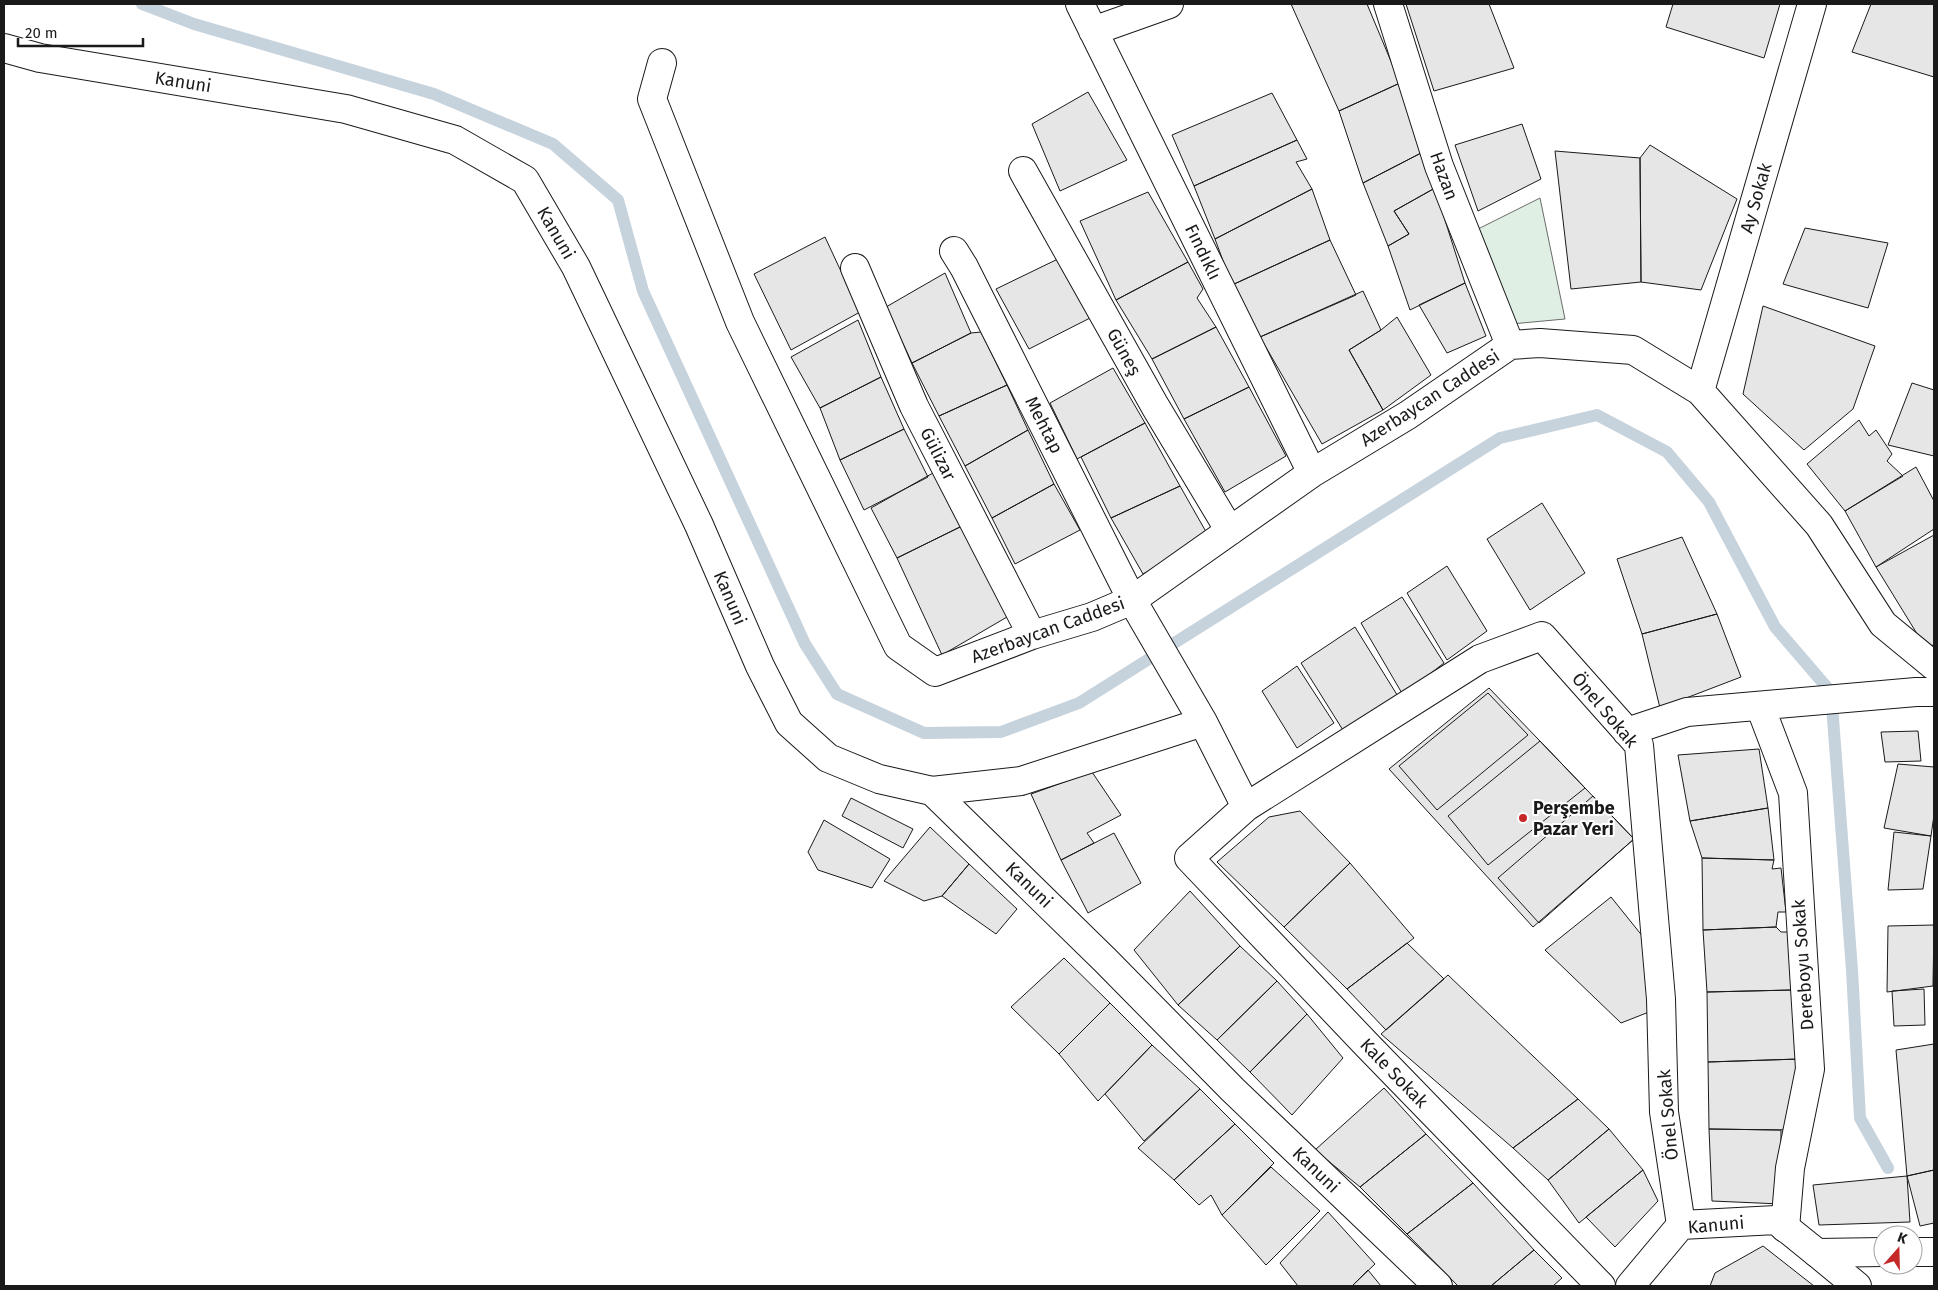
<svg xmlns="http://www.w3.org/2000/svg" width="1938" height="1290" font-family="'Fira Sans',sans-serif">
	<style>
		.green { fill: #e0efe3; stroke: #6a6a6a }
		.lines { fill: none; stroke-linecap: round; stroke-linejoin: round }
		.stream { stroke: #c6d2dc; stroke-width: 12 }
		.building { fill: #e6e6e6; stroke: #1a1a1a }
		.street-casing { stroke: #1a1a1a; stroke-width: 30 }
		.secondary-casing { stroke: #1a1a1a; stroke-width: 30 }
		.street { stroke: #fff; stroke-width: 28 }
		.secondary { stroke: #fff; stroke-width: 28 }
		.poi-dot { fill: #c62828; stroke: #fff; stroke-width: 2 }
		.labels { text-anchor: middle; dominant-baseline: central; stroke-width: 4; stroke-linejoin: round; paint-order: stroke }
		.street-label { font-size: 18px; fill: #1a1a1a; stroke: #fff }
		.poi-label { font-size: 18px; font-weight: bold; fill: #1a1a1a; stroke: #fff; text-anchor: start }
	</style>
	<rect width="100%" height="100%" fill="#fff"/>
	<path class="green" d="M1540,198L1565,319L1511,324L1474,231Z"/>
	<g class="lines">
		<path class="stream" d="M142,4L194,24L434,94L553,144L618,200L643,291L805,644L837,694L924,733L1001,732L1079,703L1500,438L1597,415L1667,452L1709,502L1775,627L1831,692L1852,970L1860,1118L1888,1168"/>
	</g>
	<path class="building" d="M1291,4H1367L1400,83L1339,111Z
		M1406,4H1489L1514,68L1434,91Z
		M1673,4H1780L1764,58L1666,27Z
		M1871,4H1934V77L1852,52Z
		M1400,83L1423,152L1363,183L1339,111Z
		M1088,92L1127,160L1060,191L1032,124Z
		M1272,93L1297,140L1194,186L1172,135Z
		M1522,124L1541,179L1478,211L1455,145Z
		M1297,140L1307,159L1296,162L1312,189L1215,239L1194,186Z
		M1650,145L1737,199L1701,290L1641,282L1640,158Z
		M1555,151L1640,158L1641,282L1571,289Z
		M1423,152L1435,188L1394,211L1409,234L1388,246L1363,183Z
		M1435,188L1449,217H1444L1465,283L1410,310L1388,246L1409,234L1394,211Z
		M1312,189L1330,240L1232,285L1215,239Z
		M1148,192L1188,262L1116,300L1080,221Z
		M1805,228L1888,243L1868,308L1783,284Z
		M825,237L860,312L791,350L754,274Z
		M1330,240L1356,295L1260,337L1232,285Z
		M1062,257L1092,317L1029,349L996,289Z
		M1188,262L1203,289L1197,298L1216,327L1152,359L1116,300Z
		M945,273L971,333L912,363L886,307Z
		M1465,283L1486,336L1447,353L1419,305Z
		M1363,291L1381,330L1349,350L1383,410L1322,444L1260,337Z
		M1763,306L1875,346L1853,409L1804,450L1743,394Z
		M1397,317L1431,375L1383,410L1349,350L1381,330Z
		M858,320L881,377L820,408L791,357Z
		M1216,327L1249,387L1184,419L1152,359Z
		M981,332L1007,385L939,416L912,363L971,333Z
		M1113,368L1145,423L1077,459L1050,403Z
		M881,377L904,429L840,460L820,408Z
		M1912,383L1934,390V456L1888,445Z
		M1007,385L1028,430L965,466L939,416Z
		M1249,387L1286,456L1225,492L1184,419Z
		M1859,420L1869,436L1876,430L1892,454L1887,461L1903,476L1845,511L1807,464Z
		M1145,423L1180,486L1111,518L1081,457Z
		M904,429L928,477L864,510L840,460Z
		M1028,430L1054,484L992,518L965,466Z
		M1916,467L1934,501V529L1876,567L1845,511Z
		M933,473L962,526L897,558L871,508Z
		M1054,484L1080,530L1015,564L992,518Z
		M1180,486L1209,537L1143,574L1111,518Z
		M1542,503L1585,573L1530,610L1487,539Z
		M962,526L1007,617L942,655L897,558Z
		M1934,535V644L1927,650L1876,567Z
		M1682,537L1717,614L1642,634L1617,559Z
		M1447,566L1487,631L1447,660L1407,593Z
		M1402,597L1444,663L1403,695L1361,623Z
		M1717,614L1741,677L1660,708L1642,634Z
		M1355,627L1399,698L1346,735L1301,663Z
		M1297,666L1334,723L1297,748L1262,691Z
		M1489,688L1634,839L1533,927L1389,769Z
		M1488,693L1528,735L1437,810L1399,766Z
		M1918,731L1921,761L1885,762L1881,732Z
		M1540,741L1585,788L1488,865L1448,816Z
		M1759,749L1768,808L1690,821L1678,755Z
		M1898,764L1934,767V815L1931,836L1884,828Z
		M1092,772L1121,815L1087,833L1094,843L1061,860L1031,794Z
		M1593,796L1634,839L1539,923L1498,878Z
		M851,798L913,829L903,848L842,816Z
		M1768,808L1774,860L1702,858L1690,821Z
		M1300,811L1350,863L1284,927L1217,862L1269,817Z
		M824,820L890,859L872,888L818,870L808,852Z
		M930,827L969,864L942,896L924,901L884,881Z
		M1894,832L1931,836L1923,889L1888,890Z
		M1114,833L1141,883L1088,913L1061,860Z
		M1702,858L1774,860L1772,869L1781,868L1786,912H1778L1776,927L1703,930Z
		M1350,863L1414,938L1347,989L1284,927Z
		M969,864L1017,909L996,934L942,896Z
		M1190,891L1240,946L1178,1005L1134,950Z
		M1611,897L1648,943L1654,1010L1621,1023L1545,950Z
		M1934,925L1933,986L1887,992L1888,926Z
		M1776,927L1781,932H1789L1792,990L1707,992L1703,930Z
		M1407,943L1444,979L1386,1030L1347,989Z
		M1240,946L1277,981L1217,1040L1178,1005Z
		M1064,958L1110,1003L1059,1054L1011,1007Z
		M1448,975L1578,1099L1513,1148L1381,1034Z
		M1277,981L1307,1014L1250,1072L1217,1040Z
		M1924,989L1925,1025L1894,1026L1892,991Z
		M1792,990L1799,1059L1708,1062L1707,992Z
		M1110,1003L1152,1045L1098,1101L1059,1054Z
		M1307,1014L1343,1058L1292,1115L1250,1072Z
		M1934,1044V1170L1907,1176L1896,1050Z
		M1152,1045L1200,1089L1144,1141L1105,1094Z
		M1799,1059L1792,1125L1781,1130L1709,1129L1708,1062Z
		M1384,1088L1426,1134L1360,1187L1315,1150Z
		M1200,1089L1235,1124L1174,1180L1138,1148Z
		M1578,1099L1609,1129L1548,1180L1513,1148Z
		M1235,1124L1274,1163L1222,1215L1211,1195L1199,1205L1174,1180Z
		M1609,1129L1643,1170L1579,1223L1548,1180Z
		M1709,1129L1781,1130V1204L1712,1201Z
		M1426,1134L1473,1183L1407,1234L1360,1187Z
		M1271,1167L1320,1211L1266,1265L1222,1215Z
		M1643,1170L1658,1201L1615,1247L1586,1217Z
		M1934,1170V1223L1920,1226L1907,1176Z
		M1907,1176L1910,1222L1819,1225L1813,1185Z
		M1473,1183L1534,1250L1491,1286H1458L1407,1234Z
		M1328,1212L1375,1264L1352,1286H1298L1280,1263Z
		M1763,1246L1814,1286H1710L1715,1273Z
		M1534,1250L1562,1278L1553,1286H1491Z
		M1368,1270L1381,1286H1352Z"/>
	<g class="lines">
		<defs>
			<path id="street" d="M1080,4L1312,473
				M1388,4L1439,166L1510,345
				M1093,31L1169,4
				M662,63L652,99L740,322L898,646L935,672L1032,635L1092,617L1132,600L1312,473L1408,415L1510,345L1540,343L1633,350L1700,391L1819,525L1883,624L1934,666
				M1023,171L1155,406L1230,531
				M954,251L964,267L1132,600L1203,722L1246,807
				M855,268L914,406L1032,635
				M1700,391L1812,4
				M1760,706L1793,793L1810,1069L1790,1168L1785,1228
				M1627,732L1687,712L1916,692H1934
				M932,791L1021,781L1203,722
				M1817,1253L1857,1286
				M1601,1286L1367,1045L1189,858L1246,807L1480,659L1542,636L1639,745L1661,999L1664,1112L1681,1225"/>
			<path id="secondary" d="M4,48L40,58L346,109L455,140L525,180L576,267L699,525L760,666L789,723L828,758L879,779L932,791L1105,960L1233,1090L1438,1286
				M1913,1252H1934
				M1630,1286L1681,1225L1776,1220L1817,1253L1883,1252"/>
		</defs>
		<use href="#street" class="street-casing"/>
		<use href="#secondary" class="secondary-casing"/>
		<use href="#street" class="street"/>
		<use href="#secondary" class="secondary"/>
	</g>
	<circle class="poi-dot" cx="1523" cy="818" r="5"/>
	<g class="labels">
		<g class="street-label">
			<text transform="translate(183 82) rotate(9)">Kanuni</text>
			<text transform="translate(1444 176) rotate(70)">Hazan</text>
			<text transform="translate(1756 198) rotate(-74)">Ay Sokak</text>
			<text transform="translate(556 233) rotate(60)">Kanuni</text>
			<text transform="translate(1203 252) rotate(64)">Fındıklı</text>
			<text transform="translate(1124 352) rotate(61)">Güneş</text>
			<text transform="translate(1430 398) rotate(-33)">Azerbaycan Caddesi</text>
			<text transform="translate(1044 425) rotate(63)">Mehtap</text>
			<text transform="translate(938 454) rotate(63)">Gülizar</text>
			<text transform="translate(730 598) rotate(67)">Kanuni</text>
			<text transform="translate(1048 630) rotate(-20)">Azerbaycan Caddesi</text>
			<text transform="translate(1605 710) rotate(50)">Önel Sokak</text>
			<text transform="translate(1029 885) rotate(44)">Kanuni</text>
			<text transform="translate(1803 965) rotate(-94)">Dereboyu Sokak</text>
			<text transform="translate(1394 1073) rotate(46)">Kale Sokak</text>
			<text transform="translate(1668 1115) rotate(-95)">Önel Sokak</text>
			<text transform="translate(1316 1170) rotate(44)">Kanuni</text>
			<text transform="translate(1716 1225) rotate(-5)">Kanuni</text>
		</g>
		<g class="poi-label">
			<text x="1533" y="808">Perşembe<tspan x="1533" dy="21">Pazar Yeri</tspan></text>
		</g>
	</g>
	<rect width="1938" height="1290" fill="none" stroke="#1a1a1a" stroke-width="10"/>
	<g transform="translate(1898 1250) rotate(20)"><circle r="24" fill="#ffffff" stroke="#a3a3a3"/>
	<path d="M0-4L9 19L0 12L-9 19Z" fill="#c62828"/>
	<text y="-8" font-size="14" font-weight="bold" text-anchor="middle" fill="#1a1a1a">K</text>
	</g>
	<path d="M18 38v8h125v-8" fill="none" stroke="#1a1a1a" stroke-width="2.5"/>
	<text x="25" y="38" font-size="15" fill="#1a1a1a" stroke="#ffffff" stroke-width="4" paint-order="stroke">20 m</text>
</svg>
